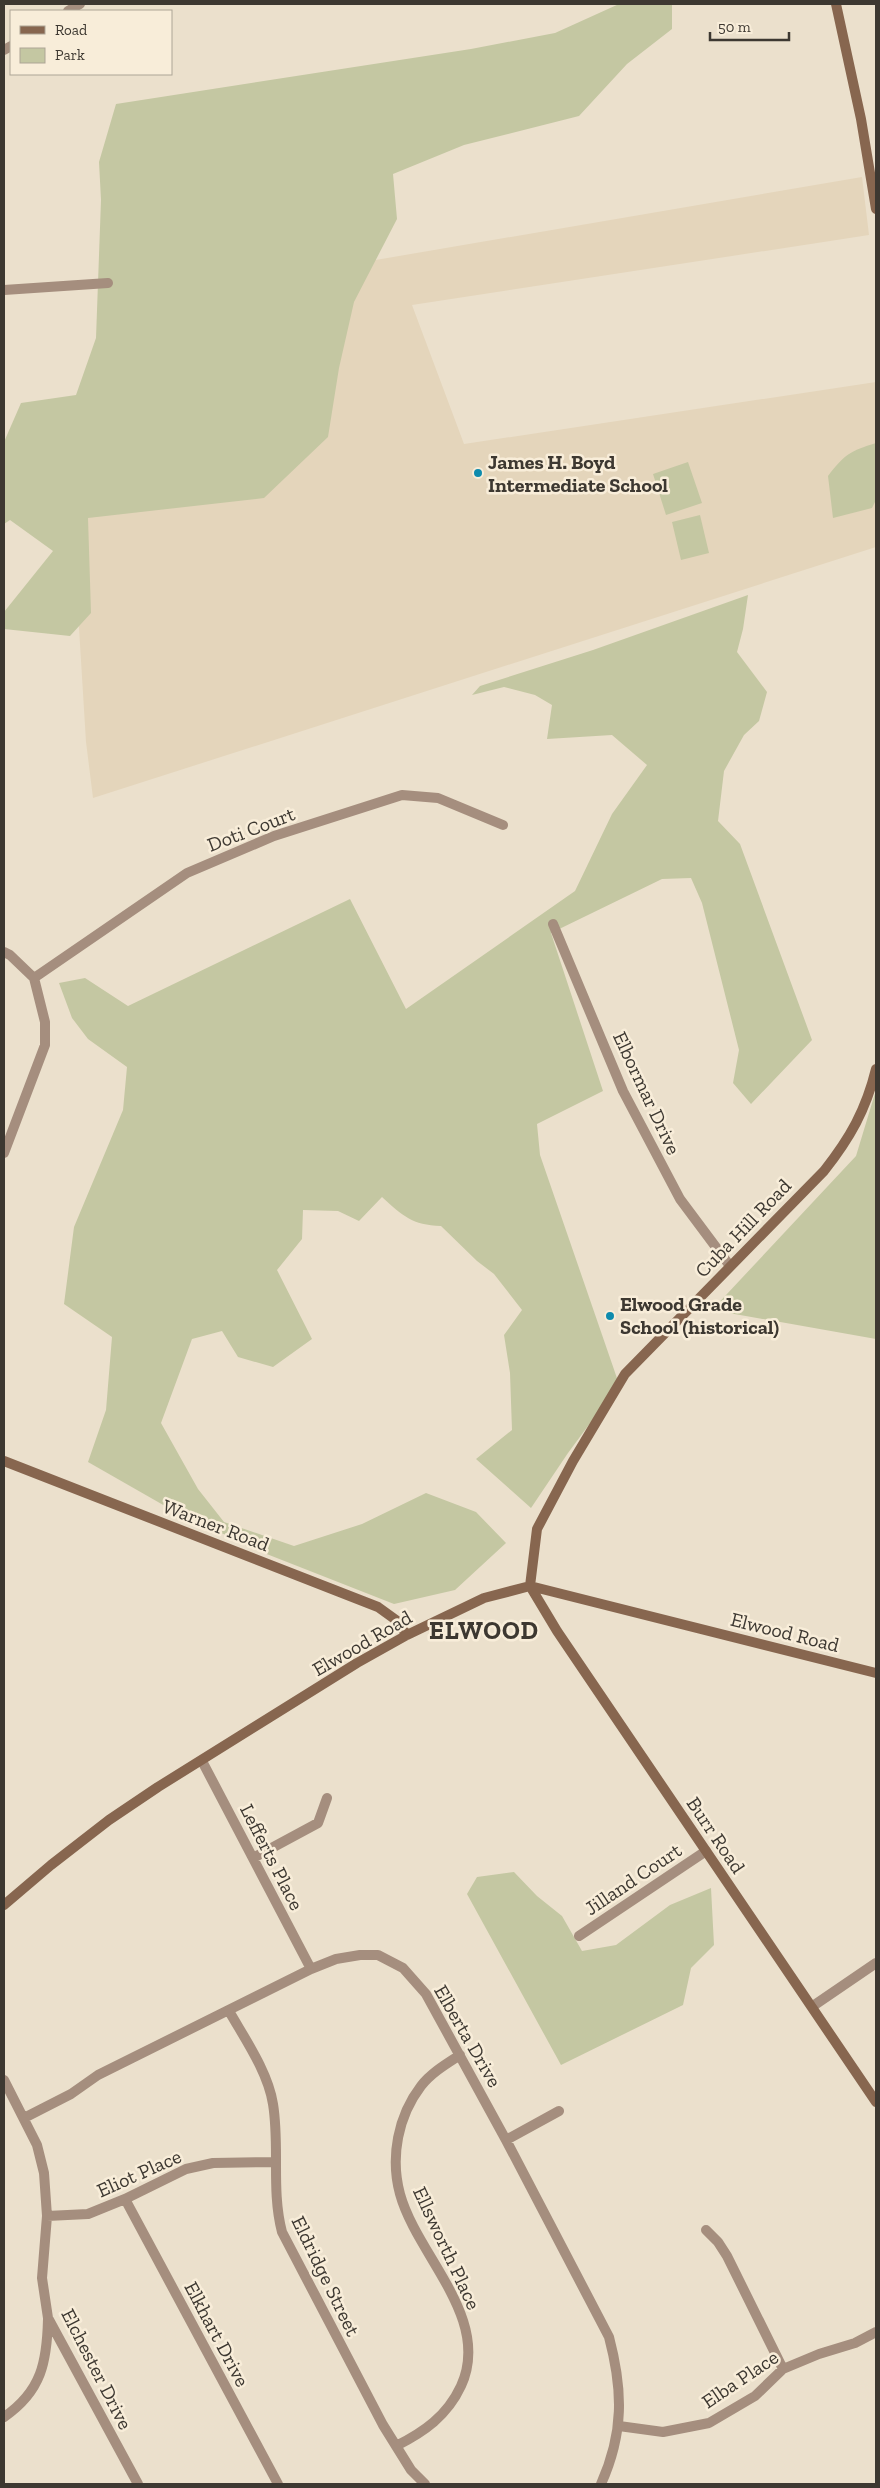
<svg xmlns="http://www.w3.org/2000/svg" width="880" height="2488" font-family="'Zilla Slab',serif">
	<style>
		.built { fill: #e4d5bb }
		.green { fill: #c4c7a2 }
		.lines { fill: none; stroke-linecap: round; stroke-linejoin: round }
		.street { stroke: #a58e7e; stroke-width: 10 }
		.secondary { stroke: #87664f; stroke-width: 10 }
		.poi-dot { fill: #0e8bad; stroke: #f8edd9; stroke-width: 2 }
		.labels { text-anchor: middle; dominant-baseline: central; stroke-width: 5; stroke-linejoin: round; paint-order: stroke }
		.poi-label { font-size: 20px; font-weight: bold; fill: #3d3831; stroke: #f8edd9; text-anchor: start }
		.street-label { font-size: 20px; fill: #3d3831; stroke: #f8edd9 }
		.district-label { font-size: 25px; font-weight: bold; letter-spacing: 1px; fill: #3d3831; stroke: #f8edd9 }
	</style>
	<rect width="100%" height="100%" fill="#ebe0cc"/>
	<path class="built" d="M862,177L869,235L412,305L464,444L876,382V547L93,798L86,742L79,628L75,503L106,306Z"/>
	<path class="green" d="M619,4H672V29L627,64L579,116L464,145L393,174L397,219L354,302L339,368L328,437L264,498L88,518L91,613L70,636L4,629V612L53,551L10,520L4,524V442L21,403L76,395L96,338L101,200L99,162L116,104L471,49L555,33Z
		M876,443V500L872,508L833,518L828,476C845,454 850,451 876,443Z
		M688,462L702,503L666,515L653,474Z
		M700,515L709,553L681,560L672,522Z
		M748,595L743,629L737,652L767,692L759,721L744,735L724,771L718,821L740,844L812,1040L751,1104L733,1083L739,1050L702,903L691,878L662,879L551,933L603,1091L537,1124L540,1155L619,1384L568,1453L531,1508L476,1459L512,1430L510,1373L504,1335L522,1310L494,1274L477,1261L441,1226C412,1225 403,1216 382,1197L359,1221L338,1211L303,1210L302,1239L277,1270L312,1339L273,1367L238,1357L222,1331L192,1339L161,1423L198,1489L224,1522L294,1546L362,1524L426,1493L476,1512L506,1543L455,1590L394,1604L259,1551L165,1506L88,1462L106,1410L112,1337L64,1304L74,1227L123,1110L127,1067L88,1039L72,1018L59,983L85,978L128,1006L350,899L406,1009L575,891L612,814L647,765L612,735L547,739L552,705L535,695L504,687L472,695L480,686L593,650Z
		M876,1090V1339L712,1310L856,1156Z
		M514,1872L537,1896L562,1916L582,1951L616,1945L670,1905L711,1888L714,1945L691,1968L683,2005L561,2065L467,1894L477,1877Z"/>
	<g class="lines">
		<path class="street" d="M68,11L80,4
			M4,50L11,46
			M4,290L108,283
			M553,924L623,1091L680,1199L730,1266
			M4,952L10,955L34,978L45,1022V1045L4,1153
			M34,978L187,873L274,836L402,795L438,798L503,825
			M202,1761L311,1969
			M253,1858L318,1823L327,1798
			M579,1936L706,1851
			M813,2006L876,1963
			M229,2011C245,2039 268,2072 273,2104C280,2147 271,2190 282,2232L383,2425L411,2470L425,2484
			M4,2080L37,2145L44,2173L47,2216L42,2278L48,2318L138,2484
			M24,2118L71,2094L98,2075L311,1969L336,1959L360,1955H378L403,1968L426,1994L506,2140L609,2337C623,2390 624,2433 601,2484
			M506,2140L559,2111
			M125,2199L278,2484
			M47,2216L88,2214L125,2199L186,2169L213,2163L276,2162
			M706,2230L718,2242L727,2256L783,2369
			M4,2417C42,2391 47,2361 48,2319
			M619,2426L663,2432L709,2423L755,2396L783,2369L819,2354L855,2343L876,2332
			M396,2446C424,2432 447,2416 461,2386C492,2318 417,2256 400,2194C390,2157 398,2116 421,2086C431,2073 446,2064 460,2055"/>
		<path class="secondary" d="M836,4L861,119L876,209
			M876,1069C866,1110 850,1138 824,1171L625,1374L573,1461L537,1529L530,1586L557,1631L876,2102
			M4,1461L378,1607L396,1620L407,1635
			M4,1905L51,1865L109,1820L158,1787L357,1663L407,1635L484,1598L530,1586L876,1673"/>
	</g>
	<g class="poi-dot">
		<circle cx="478" cy="473" r="5"/>
		<circle cx="610" cy="1316" r="5"/>
	</g>
	<g class="labels">
		<g class="poi-label">
			<text x="488" y="462">James H. Boyd<tspan x="488" dy="23">Intermediate School</tspan></text>
			<text x="620" y="1304">Elwood Grade<tspan x="620" dy="23">School (historical)</tspan></text>
		</g>
		<g class="street-label">
			<text transform="translate(251 829) rotate(-21)">Doti Court</text>
			<text transform="translate(647 1093) rotate(65)">Elbormar Drive</text>
			<text transform="translate(743 1228) rotate(-46)">Cuba Hill Road</text>
			<text transform="translate(216 1525) rotate(21)">Warner Road</text>
			<text transform="translate(785 1632) rotate(14)">Elwood Road</text>
			<text transform="translate(362 1643) rotate(-30)">Elwood Road</text>
			<text transform="translate(716 1835) rotate(56)">Burr Road</text>
			<text transform="translate(272 1857) rotate(63)">Lefferts Place</text>
			<text transform="translate(633 1879) rotate(-34)">Jilland Court</text>
			<text transform="translate(468 2036) rotate(60)">Elberta Drive</text>
			<text transform="translate(139 2173) rotate(-24)">Eliot Place</text>
			<text transform="translate(447 2248) rotate(65)">Ellsworth Place</text>
			<text transform="translate(326 2276) rotate(64)">Eldridge Street</text>
			<text transform="translate(217 2334) rotate(62)">Elkhart Drive</text>
			<text transform="translate(97 2369) rotate(63)">Elchester Drive</text>
			<text transform="translate(740 2379) rotate(-34)">Elba Place</text>
		</g>
		<g class="district-label">
			<text x="484" y="1630">ELWOOD</text>
		</g>
	</g>
	<rect width="880" height="2488" fill="none" stroke="#3d3831" stroke-width="10"/>
	<rect x="10" y="10" width="162" height="65" fill="#f8edd9" stroke="#ada596"/>
	<rect x="20" y="26" width="25" height="8" fill="#87664f" stroke="#ada596"/>
	<text x="55" y="35" font-size="15" fill="#3d3831">Road</text>
	<rect x="20" y="48" width="25" height="15" fill="#c4c7a2" stroke="#ada596"/>
	<text x="55" y="60" font-size="15" fill="#3d3831">Park</text>
	<path d="M710 32v8h79v-8" fill="none" stroke="#3d3831" stroke-width="2.5"/>
	<text x="718" y="32" font-size="15" fill="#3d3831" stroke="#f8edd9" stroke-width="4" paint-order="stroke">50 m</text>
</svg>
